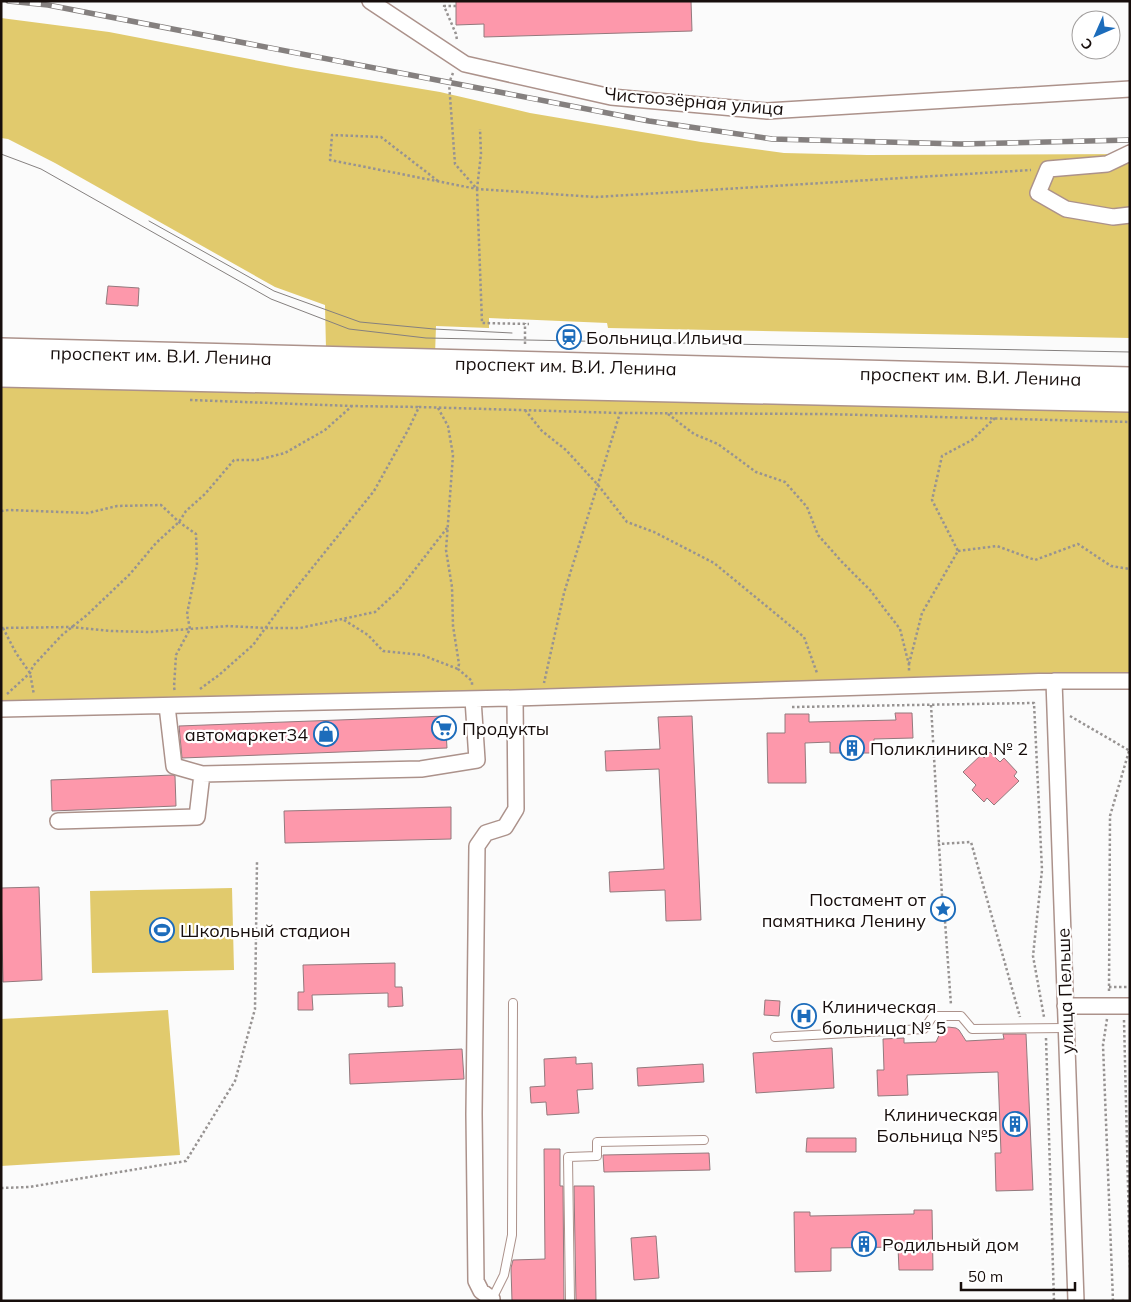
<svg xmlns="http://www.w3.org/2000/svg" width="1131" height="1302" font-family="Mulish,sans-serif">
	<style>
		.green { fill: #e1ca6d }
		.building { fill: #fd98ab; stroke: #93797d }
		.lines { fill: none; stroke-linecap: round; stroke-linejoin: round }
		.service-casing { stroke: #ac928b; stroke-width: 10 }
		.minor-casing { stroke: #ac928b; stroke-width: 18 }
		.primary-casing { stroke: #ac928b; stroke-width: 28 }
		.path { stroke: #979392; stroke-width: 2.5; stroke-dasharray: 2.5 2.5; stroke-linecap: butt }
		.service { stroke: #fff; stroke-width: 8 }
		.minor { stroke: #fff; stroke-width: 15 }
		.primary { stroke: #fff; stroke-width: 25 }
		.tram { stroke: #85807f; stroke-width: 1 }
		.rail-casing { stroke: #85807f; stroke-width: 5.5 }
		.rail { stroke: #fff; stroke-width: 4; stroke-dasharray: 11; stroke-linecap: butt }
		.labels { text-anchor: middle; dominant-baseline: central; stroke-width: 4.5; stroke-linejoin: round; paint-order: stroke }
		.street-label { font-size: 18px; fill: #170e0c; stroke: #fff }
		.poi-label { font-size: 18px; fill: #170e0c; stroke: #fff; text-anchor: start }
	</style>
	<rect width="100%" height="100%" fill="#fbfbfb"/>
	<path class="green" d="M1,18L109,32L296,68L440,92L530,113L701,142L784,153L867,155L1130,154V338L608,328L607,323L489,318V328L436,326L435,355L326,349L325,305L275,287L55,163L8,139L1,138Z
		M1,384L1130,409V676L1,703Z
		M232,888L234,970L92,973L90,891Z
		M168,1010L180,1155L1,1166V1019Z"/>
	<path class="building" d="M456,1H691L692,31L484,37V24L456,25Z
		M108,286L139,288L138,306L106,304Z
		M895,713H912L913,738L874,739V753H830V742L805,743L806,783H768L767,733H785V714H809V722L896,720Z
		M445,716L447,748L182,758L179,726Z
		M692,716L701,920L666,921L665,890L610,892L609,872L664,869L659,769L606,771L605,751L660,749L658,717Z
		M990,752L1000,762L1004,758L1017,772L1014,776L1019,781L994,805L987,798L984,802L972,790L976,785L963,772L981,755L984,758Z
		M173,775L175,776L176,806L52,811L51,780Z
		M451,807V839L285,843L284,811Z
		M39,887L42,980L3,982L1,888Z
		M395,963V987H402L403,1006L388,1007V993L312,995L313,1010H298V992H304L303,965Z
		M765,1000L780,1001L779,1016L764,1015Z
		M948,1027L956,1028L959,1030L966,1041L1004,1039L1003,1034H1026L1033,1190L996,1191L995,1153H1001L998,1072L907,1075L908,1095L878,1096L877,1070H884L883,1039L904,1038V1043L936,1042L941,1031Z
		M832,1048L834,1088L756,1093L753,1053Z
		M462,1049L464,1079L350,1084L349,1054Z
		M576,1057V1064L592,1063L593,1089L577,1090L579,1113L547,1115L546,1102L531,1103L530,1087L545,1086L544,1059Z
		M703,1064L704,1082L638,1086L637,1068Z
		M807,1138H856V1152H806Z
		M544,1149H560V1186H563L564,1301H512L511,1268L513,1260L545,1259Z
		M709,1153L710,1170L604,1172L603,1155Z
		M574,1186H594L596,1301H576Z
		M914,1210H932L933,1270H899L898,1247L831,1248V1271L795,1272L794,1212H810V1216L914,1214Z
		M656,1236L659,1278L634,1280L631,1238Z"/>
	<g class="lines">
		<defs>
			<path id="service" d="M775,1037L924,1029L933,1016H961L972,1029L1066,1028
				M492,1299L504,1275L512,1235L513,1003
				M570,1301L568,1157L597,1156V1142L704,1140"/>
			<path id="minor" d="M370,1L465,64L611,97L767,111L1130,89
				M1130,153L1107,164L1048,169L1038,193L1066,209L1113,217L1130,215
				M1054,681L1076,1301
				M167,706L174,766L202,774L421,769L477,760L473,699
				M1,709L515,698L1054,681H1130
				M58,821L197,817L202,774
				M1065,1006H1130
				M492,1301V1299L481,1291L476,1281L474,1114L477,846L486,833L505,827L516,809L515,698"/>
			<g id="primary">
				<path id="s1" d="M1,351L1130,380"/>
				<path d="M1,374L1130,399"/>
			</g>
		</defs>
		<use href="#service" class="service-casing"/>
		<use href="#minor" class="minor-casing"/>
		<use href="#primary" class="primary-casing"/>
		<path class="path" d="M456,6H444L456,34L457,40
			M453,73L449,83L455,164L477,189L482,323L529,324
			M438,181L381,137L332,135L330,160L477,189L596,197L1031,170
			M477,189L481,154L480,129
			M525,344V323
			M190,400L352,406
			M438,408L448,426L453,455L446,550L452,587L453,626L459,664L458,669L472,681V686
			M525,410L542,431L566,450L598,485L627,522L654,532L714,563L804,637L817,673
			M620,413L825,414L1130,422
			M668,414L694,434L718,444L756,472L785,482L807,507L818,535L842,562L870,590L900,629L909,665V672
			M1,511L9,510L88,513L117,506L161,505L179,522L196,534L197,565L187,614L190,629L176,655L174,687L175,692
			M958,551L997,546L1035,560L1078,544L1111,566L1130,569
			M344,620L368,635L383,651L422,655L458,669
			M1,628L72,627L111,631L150,632L228,626L265,628H300L375,612L399,590L447,528
			M3,628L16,653L30,673L34,695
			M909,664L922,613L958,551L932,500L942,456L972,440L995,418
			M200,689L219,675L253,645L284,603L374,491L408,430L419,407L620,413L564,593L544,683
			M7,694L30,673L33,666L62,635L87,615L130,574L156,543L179,522L186,511L205,494L234,460H257L285,453L325,430L352,406L419,407
			M931,705L939,844
			M792,707L1034,703L1042,870L1033,956L1044,1017
			M1070,716L1130,751
			M942,896L939,844L971,842L1020,1017
			M945,921L938,909L942,896L949,909L945,921L951,1005
			M1109,987H1130
			M1109,991L1110,816L1129,751
			M1107,1019L1103,1045L1113,1301
			M1124,1020L1130,1268
			M1046,1038L1054,1301
			M1,1188L29,1187L186,1161L235,1081L255,1009L257,861"/>
		<use href="#service" class="service"/>
		<use href="#minor" class="minor"/>
		<use href="#primary" class="primary"/>
		<path class="tram" d="M1,154L41,169L271,299L349,329L426,338L1130,352
			M149,221L274,291L360,322L434,329L512,333"/>
		<defs>
			<path id="rail" d="M8,1L48,5L649,121L772,139L961,144L1130,140"/>
		</defs>
		<use href="#rail" class="rail-casing"/>
		<use href="#rail" class="rail"/>
	</g>
	<defs>
		<symbol id="station-ring" viewBox="-11 -11 22 22"><circle r="9.5" fill="#fff" stroke="#1c6cbb" stroke-width="1.5"/><path d="M-3-6H3Q5-6 5-4V2Q5 4 3 4L4.5 6H3L1.5 4h-3L-3 6H-4.5L-3 4Q-5 4-5 2V-4Q-5-6-3-6ZM-3.5-4v3h7v-3ZM-3.5 1v1.5H-2V1ZM2 1v1.5H3.5V1Z" fill="#1c6cbb"/></symbol>
		<symbol id="supermarket-ring" viewBox="-11 -11 22 22"><circle r="9.5" fill="#fff" stroke="#1c6cbb" stroke-width="1.5"/><path d="M-6-5.5h2.5l.6 2H6L4.5 2H-2.5L-4.4-4H-6ZM-1.5 3.2a1.3 1.3 0 1 0 .1 0ZM3 3.2a1.3 1.3 0 1 0 .1 0Z" fill="#1c6cbb"/></symbol>
		<symbol id="shop-ring" viewBox="-11 -11 22 22"><circle r="9.5" fill="#fff" stroke="#1c6cbb" stroke-width="1.5"/><path d="M-5-2.5h2.3a2.7 3.5 0 0 1 5.4 0H5L5.5 6h-11ZM-1.5-2.5h3a1.5 2.3 0 0 0-3 0Z" fill="#1c6cbb"/></symbol>
		<symbol id="building-ring" viewBox="-11 -11 22 22"><circle r="9.5" fill="#fff" stroke="#1c6cbb" stroke-width="1.5"/><path d="M-4-6H4V6H1V3H-1V6H-4ZM-2.5-4.3h1.7v1.8h-1.7ZM.8-4.3h1.7v1.8H.8ZM-2.5-1h1.7V.8h-1.7ZM.8-1h1.7V.8H.8Z" fill="#1c6cbb"/></symbol>
		<symbol id="sight-ring" viewBox="-11 -11 22 22"><circle r="9.5" fill="#fff" stroke="#1c6cbb" stroke-width="1.5"/><path d="M0-6L1.8-2.2L6-1.7L2.9 1.2L3.7 5.4L0 3.3L-3.7 5.4L-2.9 1.2L-6-1.7L-1.8-2.2Z" fill="#1c6cbb"/></symbol>
		<symbol id="stadium-ring" viewBox="-11 -11 22 22"><circle r="9.5" fill="#fff" stroke="#1c6cbb" stroke-width="1.5"/><path d="M0-5a6.5 5 0 1 0 0 10a6.5 5 0 1 0 0-10ZM-3.5-1.8h7v3.6h-7Z" fill="#1c6cbb"/></symbol>
		<symbol id="hospital-ring" viewBox="-11 -11 22 22"><circle r="9.5" fill="#fff" stroke="#1c6cbb" stroke-width="1.5"/><path d="M-5-5h3v3.5h4V-5h3V5h-3V1.5h-4V5h-3Z" fill="#1c6cbb"/></symbol>
	</defs>
	<g fill-rule="evenodd">
		<use href="#station-ring" x="555" y="323" width="28" height="28"/>
		<use href="#supermarket-ring" x="430" y="714" width="28" height="28"/>
		<use href="#shop-ring" x="312" y="720" width="28" height="28"/>
		<use href="#building-ring" x="838" y="734" width="28" height="28"/>
		<use href="#sight-ring" x="929" y="895" width="28" height="28"/>
		<use href="#stadium-ring" x="148" y="916" width="28" height="28"/>
		<use href="#hospital-ring" x="790" y="1002" width="28" height="28"/>
		<use href="#building-ring" x="1001" y="1110" width="28" height="28"/>
		<use href="#building-ring" x="850" y="1230" width="28" height="28"/>
	</g>
	<g class="labels">
		<g class="street-label">
			<text transform="translate(694 101) rotate(5)">Чистоозёрная улица</text>
			<text stroke="none"><textPath href="#s1" startOffset="160">проспект им. В.И. Ленина</textPath></text>
			<text stroke="none"><textPath href="#s1" startOffset="565">проспект им. В.И. Ленина</textPath></text>
			<text stroke="none"><textPath href="#s1" startOffset="970">проспект им. В.И. Ленина</textPath></text>
			<text transform="translate(1065 991) rotate(-92)">улица Пельше</text>
		</g>
		<g class="poi-label">
			<text x="586" y="337">Больница Ильича</text>
			<text x="462" y="728">Продукты</text>
			<text x="308" y="734" text-anchor="end">автомаркет34</text>
			<text x="870" y="748">Поликлиника № 2</text>
			<text x="926" y="899" text-anchor="end">Постамент от<tspan x="926" dy="21">памятника Ленину</tspan></text>
			<text x="180" y="930">Школьный стадион</text>
			<text x="822" y="1006">Клиническая<tspan x="822" dy="21">больница № 5</tspan></text>
			<text x="998" y="1114" text-anchor="end">Клиническая<tspan x="998" dy="21">Больница №5</tspan></text>
			<text x="882" y="1244">Родильный дом</text>
		</g>
	</g>
	<rect width="1131" height="1302" fill="none" stroke="#170e0c" stroke-width="5"/>
	<g transform="translate(1096 35) rotate(225)"><circle r="24" fill="#ffffff" stroke="#a29f9e"/>
	<path d="M0-4L9 19L0 12L-9 19Z" fill="#1c6cbb"/>
	<text y="-8" font-size="14" font-weight="bold" text-anchor="middle" fill="#170e0c">С</text>
	</g>
	<path d="M961 1282v8h114v-8" fill="none" stroke="#170e0c" stroke-width="2.5"/>
	<text x="968" y="1282" font-size="15" fill="#170e0c" stroke="#ffffff" stroke-width="4" paint-order="stroke">50 m</text>
</svg>
